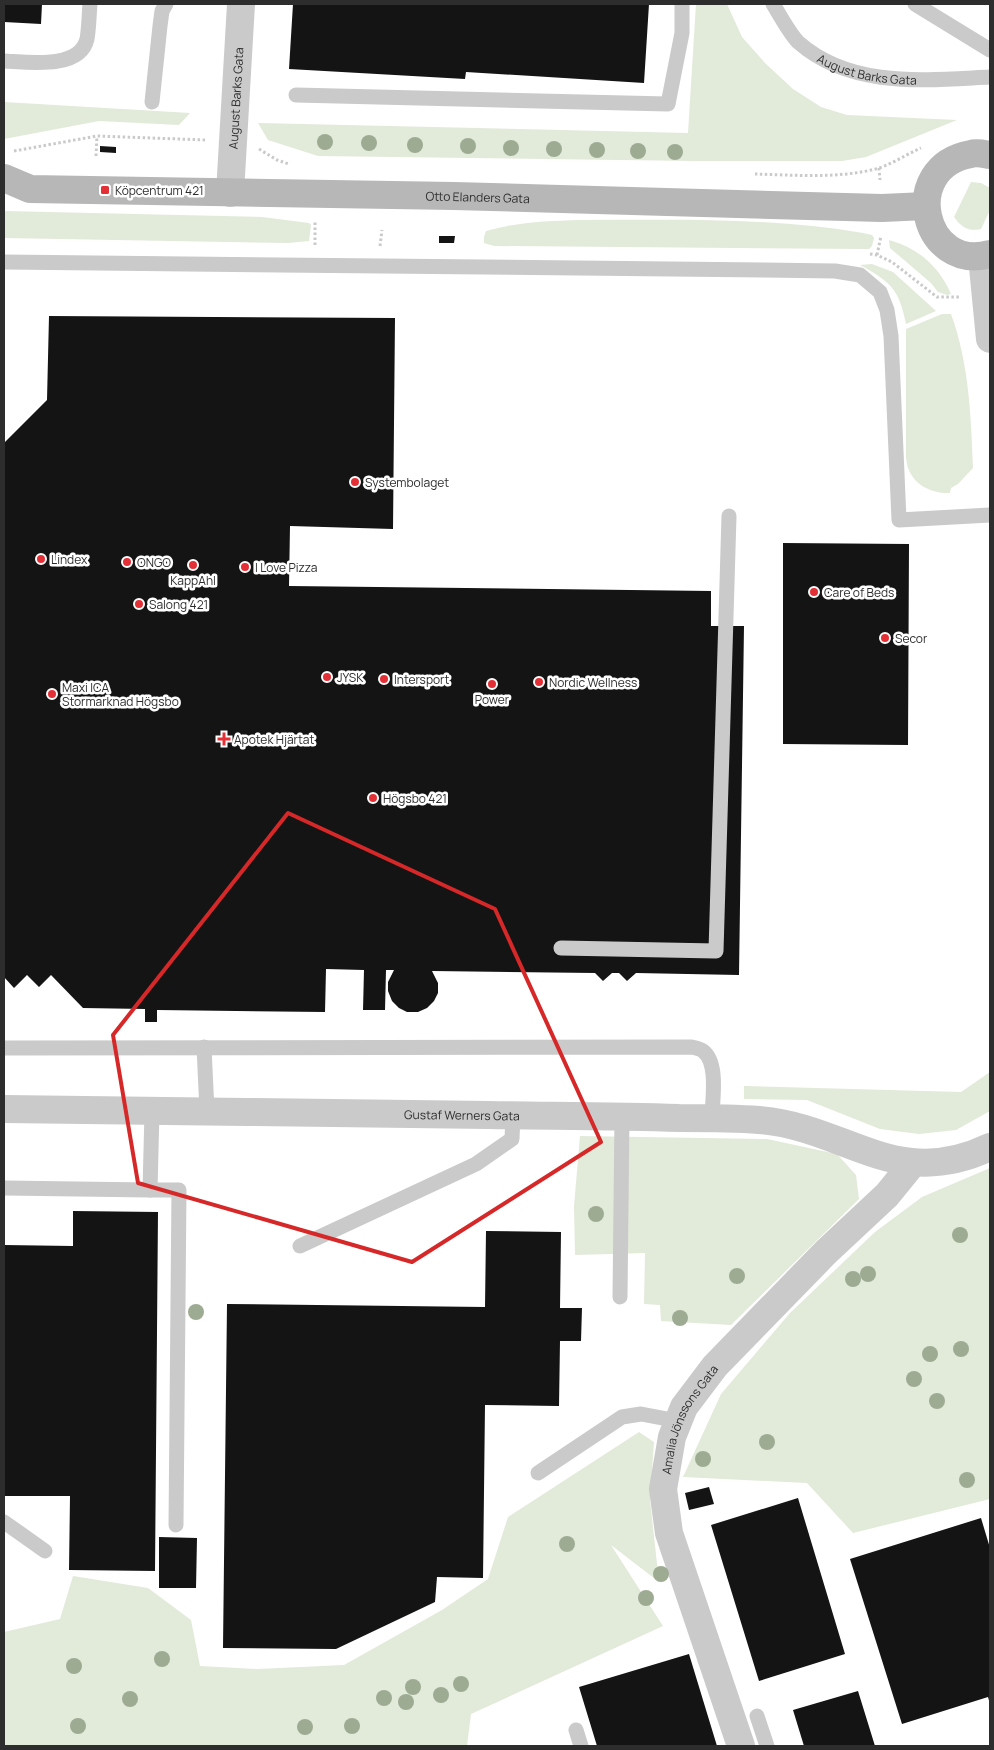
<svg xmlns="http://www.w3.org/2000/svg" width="994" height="1750" font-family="Manrope,sans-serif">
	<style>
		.green { fill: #e2eada }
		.building { fill: #141414 }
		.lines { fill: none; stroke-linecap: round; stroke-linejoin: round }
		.path { stroke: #cacaca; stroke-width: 3; stroke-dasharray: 2.5 2.5; stroke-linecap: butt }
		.lane { stroke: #cacaca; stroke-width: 15 }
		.street { stroke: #cacaca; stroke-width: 28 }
		.secondary { stroke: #b7b7b7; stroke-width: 28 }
		.tree { fill: #9eab93 }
		.marked { fill: none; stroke: #d62828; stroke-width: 4; stroke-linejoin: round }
		.poi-dot { fill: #e32f36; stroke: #fff; stroke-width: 2 }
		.labels { text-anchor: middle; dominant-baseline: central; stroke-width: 5; stroke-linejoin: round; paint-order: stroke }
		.street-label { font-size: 12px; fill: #2d2d2d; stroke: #fff }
		.poi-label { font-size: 12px; fill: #2d2d2d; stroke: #fff; text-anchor: start }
	</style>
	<rect width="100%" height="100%" fill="#fff"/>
	<path class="green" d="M696,4H727L742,37L765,63L793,89L821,107L847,115L957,120L866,157L842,161H694L318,156L268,140L258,123L688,133Z
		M4,102L190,113L179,125L99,121L4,139Z
		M971,182L981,183L990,188V210L981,229C969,232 961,227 954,217Z
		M4,211L262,217L309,223L311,225L309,241L288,243L4,238Z
		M580,220C675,220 769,217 863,233L872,235L874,238L872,246L869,249L494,246L484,243V237L486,231C517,222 548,221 580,220Z
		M889,240C918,248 939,266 951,294L947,295L938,292L931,283L890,248Z
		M872,264L893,272L936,311L906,324C899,289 891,282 860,265Z
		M942,314H951C969,363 971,416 973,468L958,484L951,488L950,493C934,494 915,486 909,470C907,467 907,462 906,458V329Z
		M990,1072V1111L956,1130L919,1134L880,1129L807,1100L744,1099V1086L961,1092Z
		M580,1136L767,1139L837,1154L856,1175L859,1199L731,1325L661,1321L660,1305L644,1304L645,1253L575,1255L574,1206Z
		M990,1168V1499L853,1533L807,1483L683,1477L721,1394L790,1313L875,1232L922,1197Z
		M639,1432L654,1442L650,1500L659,1582L611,1545L663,1626L471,1714L467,1746H4V1632L60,1619L73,1576L148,1588L191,1620L200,1666L258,1669L344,1665L442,1610L488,1579L508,1517Z"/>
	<path class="building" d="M4,4H42L41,24L4,22Z
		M293,4H649L644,83L466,72L465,79L289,69Z
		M100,146L116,147V153L100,152Z
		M439,236H455L454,243H439Z
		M49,316L395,318L393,529L290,526L289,586L711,591V626H744L739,975L636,973L627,981L619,973H612L603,981L595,973L432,971L438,983V993L434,1001L427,1008L418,1012H407L399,1008L392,1001L388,991V982L394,970H386L385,1010H363L364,970L326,969L325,1012L157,1010V1022H145V1009L83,1008L51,975L39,987L27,975L14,988L4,977V443L47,400Z
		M783,543L909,544L908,745L783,744Z
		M73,1211L158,1212L155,1571L69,1570L70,1496H4V1245L73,1246Z
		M486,1231L561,1232L560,1308H582L581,1341H560L559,1406L485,1405L483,1578L437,1577L435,1602L336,1649L223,1648L227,1304L485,1307Z
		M709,1487L714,1504L689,1510L685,1493Z
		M798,1498L845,1654L759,1681L711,1525Z
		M981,1518L990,1548V1704L988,1697L902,1724L850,1559Z
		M159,1537L197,1538L196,1588H159Z
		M689,1654L717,1746H597L579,1687Z
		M858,1691L875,1746H804L793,1710Z"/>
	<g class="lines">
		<path class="path" d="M259,149L277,160L289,164
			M14,151L97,136L206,140
			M96,156L97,136
			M879,168L880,180
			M755,174C794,175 841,179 879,168C894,163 907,154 921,148
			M315,245V221
			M380,246L382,230
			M870,254L877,255L892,262L937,297H960
			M877,255L881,236"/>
		<g class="lane">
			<path id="s1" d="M773,4C779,14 790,34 798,42C851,89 926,80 990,77"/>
			<path d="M915,4L990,50"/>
			<path d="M4,61C27,62 80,70 87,39C89,28 89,15 90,4"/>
			<path d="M296,95L668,104L682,33V4"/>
			<path d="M152,102L160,26L162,11L166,4"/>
			<path d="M4,262L764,270L835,271L860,275L880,292L887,310L891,336L899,520L990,515"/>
			<path d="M561,948L716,951L729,516"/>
			<path d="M204,1047L207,1111"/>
			<path d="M4,1048L692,1047C695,1048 701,1049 703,1051C719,1063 712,1101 712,1118"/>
			<path d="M152,1111L150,1190H179L176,1525"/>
			<path d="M4,1188L150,1190"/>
			<path d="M300,1246L476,1164L512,1139L513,1115"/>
			<path d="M620,1297L622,1116"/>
			<path d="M538,1473L622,1417L641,1414L678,1421"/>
			<path d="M4,1522L45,1551"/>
			<path d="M757,1716L767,1746"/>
			<path d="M576,1730L581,1746"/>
		</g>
		<g class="street">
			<path id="s2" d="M230,193L241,4"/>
			<path d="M982,257L990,339"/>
			<path id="s3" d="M4,1109C166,1111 327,1113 489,1115C553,1116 616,1116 679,1118C706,1118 733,1118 759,1120C847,1127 896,1192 990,1147"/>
			<path id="s4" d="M741,1746L669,1533L663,1489L672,1437L684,1407L715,1366L826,1252L887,1195L913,1163"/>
		</g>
		<g class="secondary">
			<path d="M990,155C984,154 977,152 971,154C898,167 923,273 990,254"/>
			<path id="s5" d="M4,178L30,189L454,196L882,208L926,206"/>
		</g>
	</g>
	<g class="tree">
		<circle cx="325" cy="142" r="8"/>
		<circle cx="369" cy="143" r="8"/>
		<circle cx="415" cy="145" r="8"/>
		<circle cx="468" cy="146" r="8"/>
		<circle cx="511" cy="148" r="8"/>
		<circle cx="554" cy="149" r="8"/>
		<circle cx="597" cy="150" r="8"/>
		<circle cx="638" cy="151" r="8"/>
		<circle cx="675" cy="152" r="8"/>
		<circle cx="596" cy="1214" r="8"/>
		<circle cx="960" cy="1235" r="8"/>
		<circle cx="868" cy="1274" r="8"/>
		<circle cx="737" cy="1276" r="8"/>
		<circle cx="853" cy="1279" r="8"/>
		<circle cx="196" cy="1312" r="8"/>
		<circle cx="680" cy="1318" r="8"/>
		<circle cx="961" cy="1349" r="8"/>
		<circle cx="930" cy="1354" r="8"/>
		<circle cx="914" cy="1379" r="8"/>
		<circle cx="937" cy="1401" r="8"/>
		<circle cx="767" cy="1442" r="8"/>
		<circle cx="703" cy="1459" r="8"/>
		<circle cx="967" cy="1480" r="8"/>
		<circle cx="567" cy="1544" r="8"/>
		<circle cx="661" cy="1574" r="8"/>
		<circle cx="646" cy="1598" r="8"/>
		<circle cx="162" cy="1659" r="8"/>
		<circle cx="74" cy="1666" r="8"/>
		<circle cx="461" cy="1684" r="8"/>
		<circle cx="413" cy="1687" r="8"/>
		<circle cx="441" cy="1695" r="8"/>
		<circle cx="384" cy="1698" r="8"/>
		<circle cx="130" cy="1699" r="8"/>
		<circle cx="406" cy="1702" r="8"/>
		<circle cx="78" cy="1726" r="8"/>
		<circle cx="352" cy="1726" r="8"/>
		<circle cx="305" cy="1727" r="8"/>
	</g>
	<path class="marked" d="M288,813L495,909L601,1142L412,1262L138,1183L113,1035Z"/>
	<g class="poi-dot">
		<rect x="100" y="185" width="10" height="10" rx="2.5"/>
		<circle cx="355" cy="482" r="5"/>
		<circle cx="41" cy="559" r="5"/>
		<circle cx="127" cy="562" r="5"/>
		<circle cx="193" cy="565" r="5"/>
		<circle cx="245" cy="567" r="5"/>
		<circle cx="814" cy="592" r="5"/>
		<circle cx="139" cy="604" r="5"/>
		<circle cx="885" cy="638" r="5"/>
		<circle cx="327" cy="677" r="5"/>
		<circle cx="384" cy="679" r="5"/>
		<circle cx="539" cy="682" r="5"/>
		<circle cx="492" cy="684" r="5"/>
		<circle cx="52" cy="694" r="5"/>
		<path d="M221.5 731.5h5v5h5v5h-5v5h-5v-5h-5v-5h5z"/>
		<circle cx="373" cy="798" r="5"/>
	</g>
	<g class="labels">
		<g class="street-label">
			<text stroke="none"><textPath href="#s1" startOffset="122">August Barks Gata</textPath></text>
			<text stroke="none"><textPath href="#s2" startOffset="95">August Barks Gata</textPath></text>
			<text stroke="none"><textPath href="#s5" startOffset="476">Otto Elanders Gata</textPath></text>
			<text stroke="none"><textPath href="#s3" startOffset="458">Gustaf Werners Gata</textPath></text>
			<text stroke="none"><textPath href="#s4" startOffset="345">Amalia Jönssons Gata</textPath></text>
		</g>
		<g class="poi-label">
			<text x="115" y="190">Köpcentrum 421</text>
			<text x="365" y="482">Systembolaget</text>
			<text x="51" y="559">Lindex</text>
			<text x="137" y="562">ONGO</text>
			<text x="255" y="567">I Love Pizza</text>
			<text x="193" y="580" text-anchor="middle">KappAhl</text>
			<text x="824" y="592">Care of Beds</text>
			<text x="149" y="604">Salong 421</text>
			<text x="895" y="638">Secor</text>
			<text x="337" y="677">JYSK</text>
			<text x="394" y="679">Intersport</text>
			<text x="549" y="682">Nordic Wellness</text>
			<text x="62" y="687">Maxi ICA<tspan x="62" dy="14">Stormarknad Högsbo</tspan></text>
			<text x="492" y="699" text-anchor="middle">Power</text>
			<text x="234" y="739">Apotek Hjärtat</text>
			<text x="383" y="798">Högsbo 421</text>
		</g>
	</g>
	<rect width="994" height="1750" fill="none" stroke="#2d2d2d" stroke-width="10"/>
</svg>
